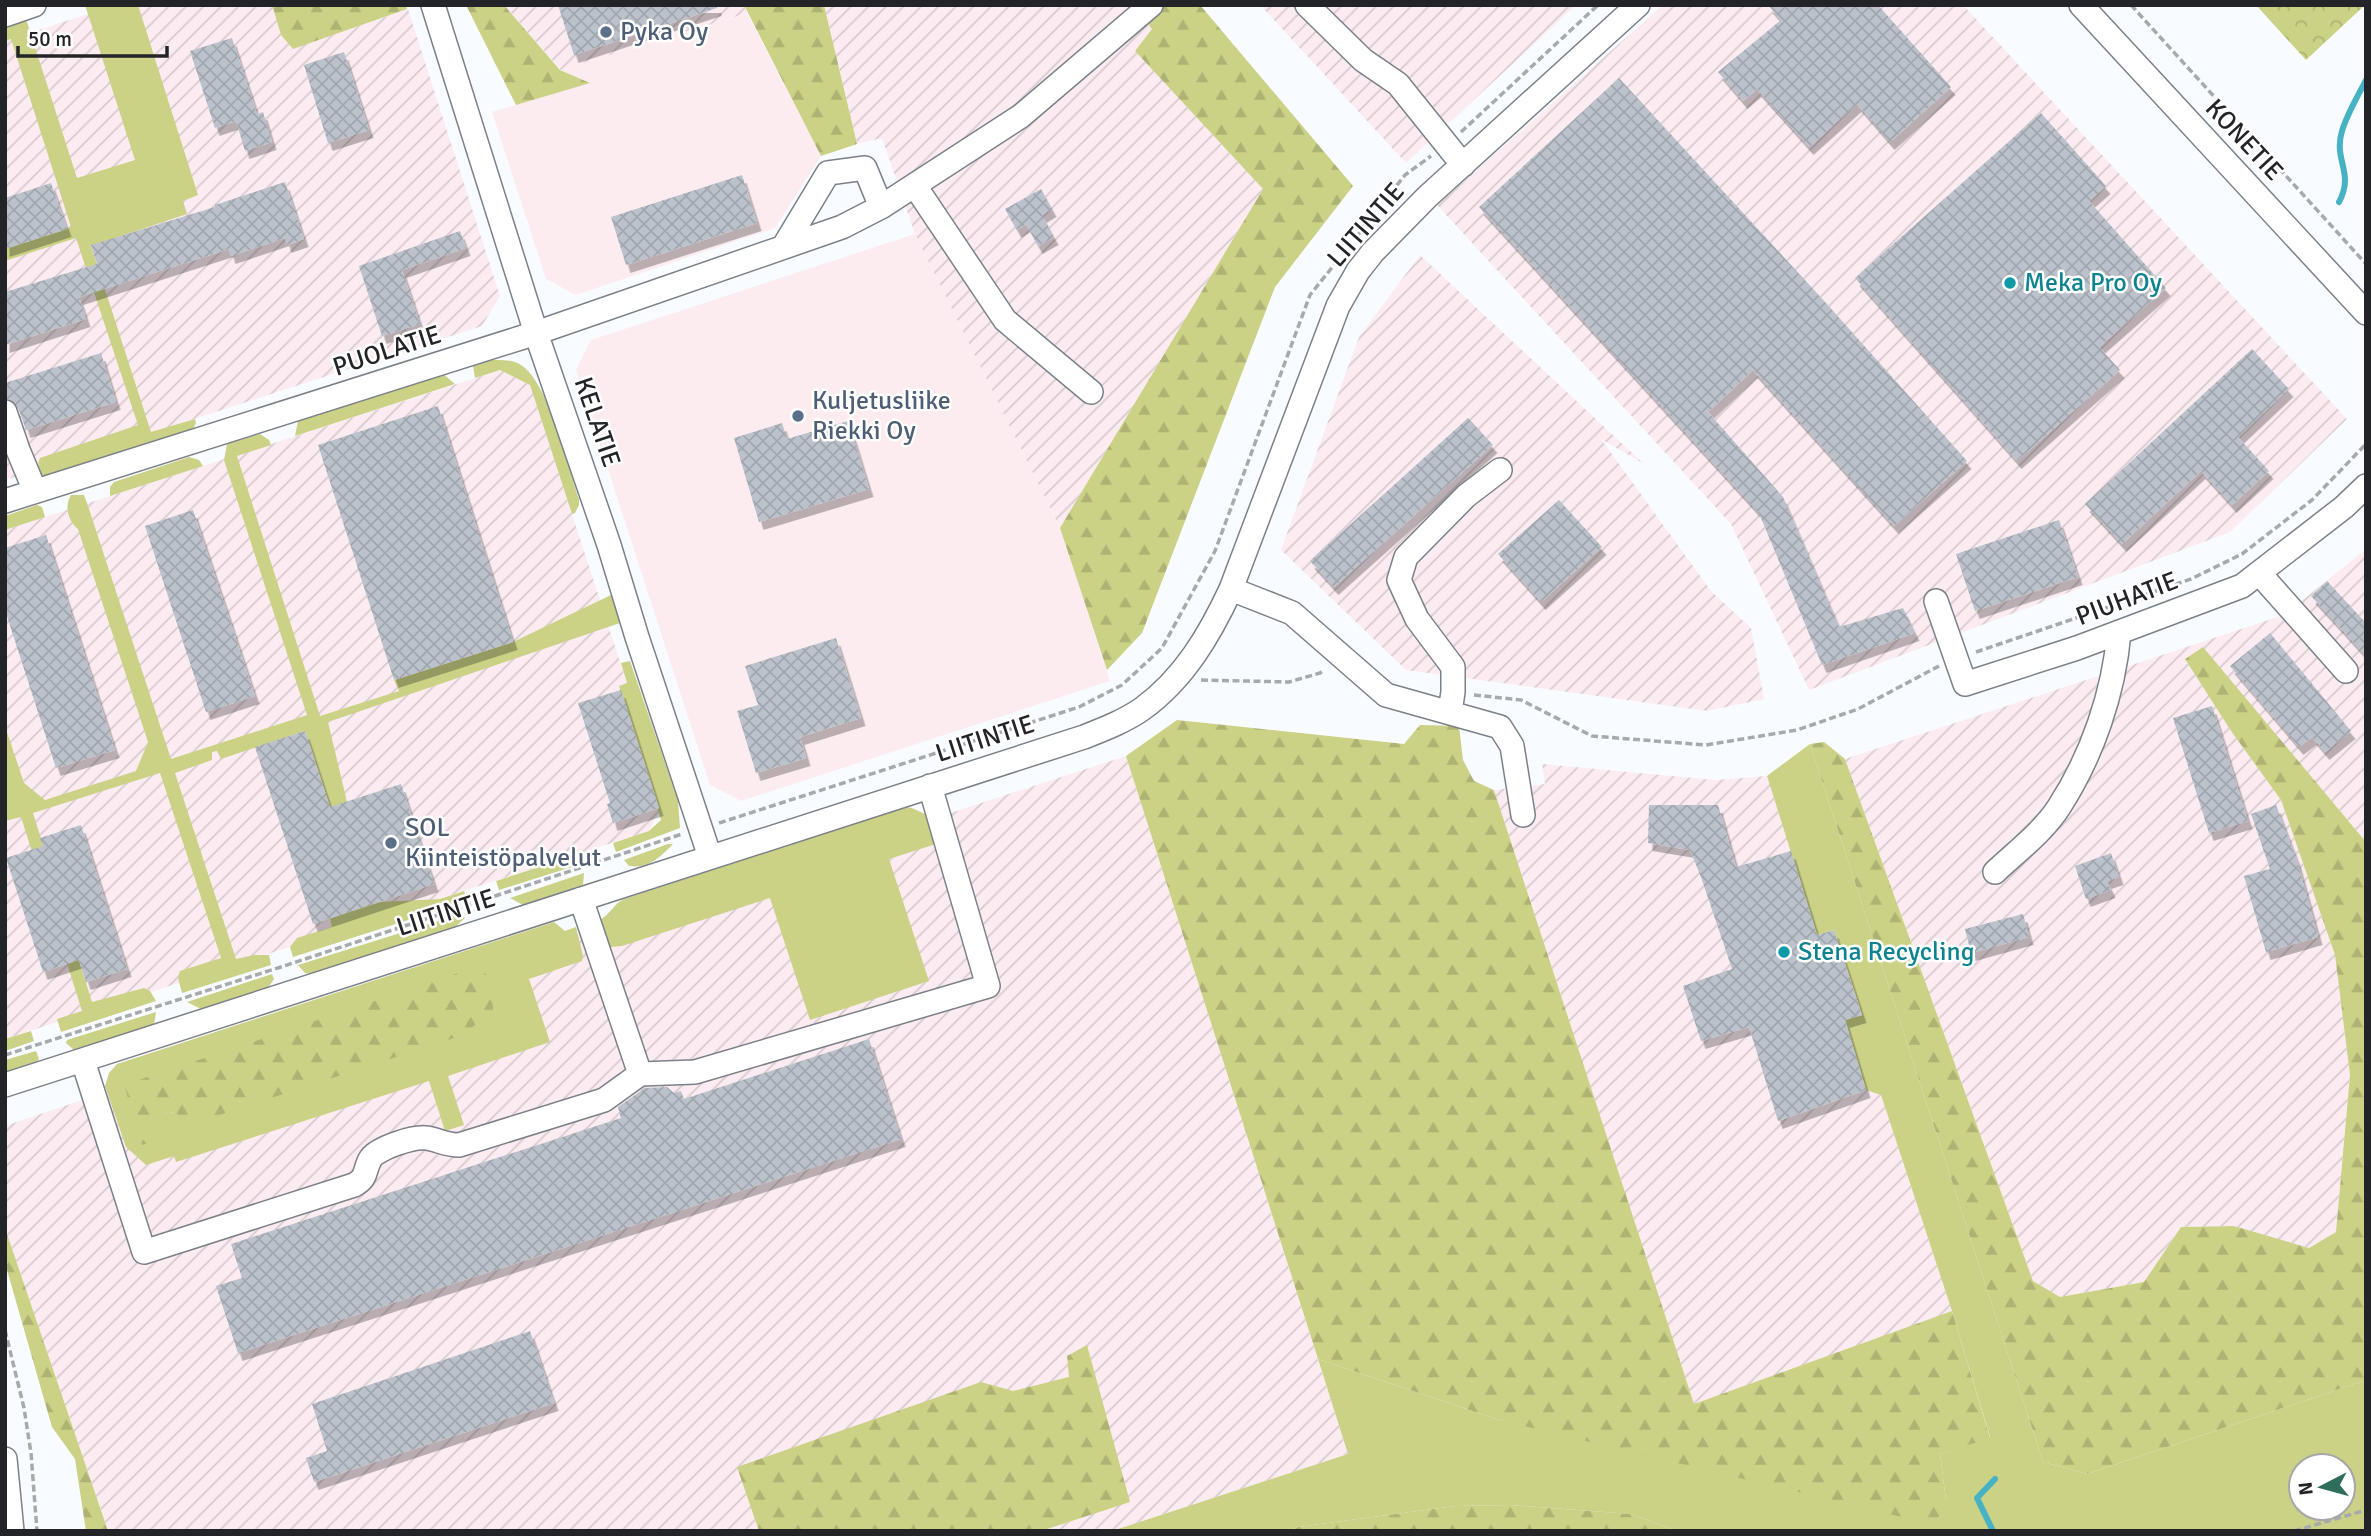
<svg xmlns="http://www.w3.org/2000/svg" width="2371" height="1536" font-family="Signika,sans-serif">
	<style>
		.commercial { fill: #fdecef; fill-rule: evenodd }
		.industrial { fill: url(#industrial-furrows) }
		.grass { fill: #cbd185; fill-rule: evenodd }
		.forest { fill: url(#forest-firs) }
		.park { fill: url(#park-crowns) }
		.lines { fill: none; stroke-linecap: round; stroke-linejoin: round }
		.stream { stroke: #46b2c3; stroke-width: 6 }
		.building { fill: url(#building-cross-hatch); filter: url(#shadow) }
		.minor-casing { stroke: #7b8189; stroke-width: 26 }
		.path { stroke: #a7aaad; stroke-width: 3.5; stroke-dasharray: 7 3.5; stroke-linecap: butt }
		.minor { stroke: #fff; stroke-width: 23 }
		.service-dot { fill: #5c6f8a; stroke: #fff; stroke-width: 2.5 }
		.culture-dot { fill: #0f9aa8; stroke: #fff; stroke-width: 2.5 }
		.labels { text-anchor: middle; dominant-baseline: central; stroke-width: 5; stroke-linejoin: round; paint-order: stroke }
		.service-label { font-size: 26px; fill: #4e5e75; stroke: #fff; text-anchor: start }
		.street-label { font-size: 26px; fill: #222427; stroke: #fff }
		.culture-label { font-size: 26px; fill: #0d838f; stroke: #fff; text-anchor: start }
	</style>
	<defs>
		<pattern id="industrial-furrows" width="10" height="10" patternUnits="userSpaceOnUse" patternTransform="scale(1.75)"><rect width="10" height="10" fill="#fcecf1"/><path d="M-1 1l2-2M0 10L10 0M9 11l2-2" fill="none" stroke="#d8cacf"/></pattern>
		<pattern id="forest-firs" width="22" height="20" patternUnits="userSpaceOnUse" patternTransform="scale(1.75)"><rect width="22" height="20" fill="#cbd185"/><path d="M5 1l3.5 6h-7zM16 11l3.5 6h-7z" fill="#aeb373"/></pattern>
		<pattern id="park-crowns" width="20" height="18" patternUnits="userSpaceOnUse" patternTransform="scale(1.75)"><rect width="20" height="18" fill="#cbd185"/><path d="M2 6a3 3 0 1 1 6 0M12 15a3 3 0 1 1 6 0" fill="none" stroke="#aeb373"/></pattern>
		<pattern id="building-cross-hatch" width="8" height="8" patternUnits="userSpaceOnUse" patternTransform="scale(1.75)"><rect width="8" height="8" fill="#bcc2cb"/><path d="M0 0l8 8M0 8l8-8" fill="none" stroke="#a1a7ae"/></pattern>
		<filter id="shadow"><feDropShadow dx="4.5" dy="8" stdDeviation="0" flood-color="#0004"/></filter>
	</defs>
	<rect width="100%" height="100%" fill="#f8fbff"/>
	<path class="commercial" d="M747,13L821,156L775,228L576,295L546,279L492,112L589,83L561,70Z
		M915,234L1060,528L1110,681L741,801L710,785L576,370L591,340ZM835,638L860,718L800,737L806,758L756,773L737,712L758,705L746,666Z"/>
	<path class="industrial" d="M115,5H272L281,35L293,48L408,9L500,296L482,326L5,480V41Z
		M504,5H744L747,13L561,70Z
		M824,5H1132L1153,29L1135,51L1263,189L1060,528L915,234L882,138L857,144Z
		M1260,5H1576L1406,163Z
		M1663,5H1963L2347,419L2230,532L1809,690L1731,524L1437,205Z
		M1420,255L1644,464L1601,439L1711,591L1751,628L1764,699L1707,711L1406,670L1281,550L1359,337Z
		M500,370L530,385L665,800L649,831L5,1039V530Z
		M2366,549V842L2203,648L2185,659L2231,731L2281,800L2335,955L2350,1075L2336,1232L2309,1248L2234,1226L2181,1227L2144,1282L2060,1297L2033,1281L1845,759L2284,615Z
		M1126,756L1348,1454L1112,1531H108L5,1228V1126L479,966Z
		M1542,764L1715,780L1767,776L1818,935L1834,930L1862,1015L1846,1020L1881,1095L1952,1311L1694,1405L1494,790L1545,784Z"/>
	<path class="grass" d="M85,5H138L198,195L183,201L187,214L91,246L151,432L195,419L196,423L191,433L47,480C40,475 36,465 40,458L138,425L76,238L5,261V249L71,227L11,39L5,41V25L26,19L77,178L135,160Z
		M489,360C499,360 512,359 521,365C549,383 568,466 579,499V505L575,513L572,514L530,385L500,370L475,378L473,366Z
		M443,374L455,384L295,436L298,421Z
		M260,434L269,440L271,445L237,456L320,716L399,691L394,680L513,642L611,595L620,623L328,722L347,802L380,902L440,899L464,891L467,901L293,957L290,947L297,938L332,927L330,918L363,907L305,731L221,759L217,751L212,752V760L175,773L236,959L254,955H269L271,965L182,993L178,978L180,971L221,958L160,773L33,813L92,1002L144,988L150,991L156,1001L61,1032L57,1019L82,1011L21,817L5,821V726L24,783L45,800L136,771L148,742L78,529C68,521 64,506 71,495H84L87,503L171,759L307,715L224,460L227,444Z
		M189,457L199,460L203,466L110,496V487L114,482Z
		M37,505L42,507L45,517L5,530V516Z
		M630,661L678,801L680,828L616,852L613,843L649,831L661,820L619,686L627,683L621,663Z
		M1810,744L2043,1462L2087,1474L2366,1380V1531H1677L1631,1514L1510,1505L1455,1506L1298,1527L1286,1531H1112L1348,1454L1318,1359L1499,1420L1946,1500L1940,1454L1990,1437L1952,1311L1881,1095L1866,1090L1845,1020L1862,1015L1834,930L1817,935L1767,776ZM2301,1466H2343V1508H2301Z
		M904,807L912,808L925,814L936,844L889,859L929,981L810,1020L770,898L622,946L611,947L606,944L600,920C610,914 614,904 624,899Z
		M668,844H673C660,857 649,869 629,866L624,860Z
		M579,854L581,864L499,890L496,881Z
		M584,873L583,885L523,905L510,898Z
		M461,914L465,918L453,929L312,974L305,973L298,965Z
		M554,922L565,931L576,927L583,956L582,961L529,979L550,1042L448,1076L464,1125L445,1131L429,1081L176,1162L174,1156L146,1165L126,1147L105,1086L109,1073L117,1064ZM462,1035L174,1112L152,1117Z
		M272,974L274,979L267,989L203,1010L187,1002Z
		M156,1012L154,1025L75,1051L66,1043L67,1040Z
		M31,1031L34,1041L5,1051V1039Z
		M36,1051L39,1059L36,1063L5,1073V1060Z"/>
	<path class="forest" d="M272,5H406L407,9L293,49L281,35Z
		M466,5H504L560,70L590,83L516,105Z
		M744,5H824L857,144L821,156Z
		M1132,5H1200L1353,186L1275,287L1142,633L1107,670L1060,528L1263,189L1135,51L1152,29Z
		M2203,647L2366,842V1380L2087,1474L2043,1462L1810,744L1824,742L1845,759L2033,1281L2060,1297L2144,1282L2181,1227L2234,1226L2309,1248L2336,1232L2350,1075L2335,955L2281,800L2231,731L2185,659Z
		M1177,720L1404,744L1420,725L1459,726L1463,760L1474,781L1494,790L1694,1404L1952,1311L1990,1438L1940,1454L1946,1500L1935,1525L1499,1420L1318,1359L1126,756Z
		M479,966L491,980L493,1010L463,1035L192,1124L174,1112L152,1117L155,1141L142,1145L124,1085Z
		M5,1228L108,1531H86L75,1459L52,1427L5,1263Z
		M1087,1345L1130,1502L1041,1531H759L737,1467L981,1382L1013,1391L1069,1377L1067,1356Z
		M1510,1505L1631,1514L1677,1531H1286L1298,1527L1455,1506Z"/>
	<path class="park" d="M2256,5H2365L2306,60Z"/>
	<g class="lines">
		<path class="stream" d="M2339,202C2355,172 2333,161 2342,131C2347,114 2358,96 2366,80
			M1993,1531L1977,1498L1995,1479"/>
	</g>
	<path class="building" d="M558,5H717V8L574,55Z
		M1768,5H1878L1951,87L1890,142L1857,104L1809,147L1757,89L1743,101L1718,72L1781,20Z
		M232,38L257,114L263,112L272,142L245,151L236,121L215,128L190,51Z
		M344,52L369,130L328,143L304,65Z
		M1619,78L1826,303L1967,461L1894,526L1753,370L1708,412L1783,497L1839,627L1903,608L1915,633L1822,665L1759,513L1479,207Z
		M2041,113L2106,186L2089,201L2166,288L2099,347L2120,370L2017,461L1855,278Z
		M742,175L757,223L626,265L611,217Z
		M285,182L304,239L287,245L285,238L231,256L229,249L79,297L86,319L5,345V292L97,264L91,245L215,207V205Z
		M51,183L67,229L5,249V198Z
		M1041,189L1052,209L1042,215L1054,237L1038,246L1026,224L1017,230L1005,209Z
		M460,231L466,248L402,270L420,324L382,336L359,266Z
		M2252,349L2289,389L2238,437L2269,471L2232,505L2201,471L2122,544L2085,504Z
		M101,353L116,402L26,430L18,407L14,401L5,398V383Z
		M438,406L513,642L394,680L318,445Z
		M1468,418L1493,445L1334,587L1310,561Z
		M848,421L869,489L759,522L734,438L782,423L787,439Z
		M1559,500L1602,547L1541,602L1498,554Z
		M193,510L255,696L206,712L145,526Z
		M2059,520L2078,577L1975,611L1956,554Z
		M46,535L115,750L56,768L5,610V548Z
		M2327,581L2366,623V656L2311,596Z
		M2270,633L2351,731L2325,752L2312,737L2299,747L2230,666Z
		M836,638L861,718L800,737L806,758L756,773L737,711L758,705L745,666Z
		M621,690L659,808L613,823L607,804L610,803L578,703Z
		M2212,706L2248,821L2209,833L2173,718Z
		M305,731L330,807L401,784L434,884L313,924L255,747Z
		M1649,805H1718L1736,867L1791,851L1817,935L1834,930L1862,1015L1845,1020L1866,1090L1778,1121L1749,1027L1701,1041L1683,986L1732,969L1701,877L1690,850L1648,843Z
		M2276,805L2297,861L2318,937L2266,952L2244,876L2270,869L2251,814Z
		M81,825L127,969L86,982L79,960L43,972L6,858L43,846L40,838Z
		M2111,853L2119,877L2107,881L2111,890L2086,899L2075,866Z
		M2023,914L2029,937L1971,953L1965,929Z
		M869,1039L901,1139L238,1353L216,1286L242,1278L231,1244L621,1118L618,1107L645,1088L667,1087L674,1093L681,1091L684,1099Z
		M530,1331L554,1403L314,1482L306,1458L327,1451L312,1404Z"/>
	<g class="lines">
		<defs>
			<path id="minor" d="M433,5L536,333L609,545L637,637L710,857
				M1307,5L1363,60L1398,84L1463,165
				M2081,5L2366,313
				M5,15L34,5
				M915,186L1005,320L1091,392
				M881,207L1021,116L1151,5
				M5,412L18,450L35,491
				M5,501L536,333L842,227L881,207L865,168L828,173L784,246
				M2259,573L2346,671
				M1231,589L1292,613L1386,695L1500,727L1512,746L1523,815
				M1936,601L1965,684L2077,648L2242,586L2344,507L2366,486
				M1450,712L1453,692V667L1417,619L1399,580L1406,557L1466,496L1500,470
				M1995,872C2016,852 2043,832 2059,807C2092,756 2114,693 2119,632
				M581,899L640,1074L695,1072L988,986L930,786
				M83,1061L144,1252L354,1185C369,1177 363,1170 371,1158C378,1148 414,1136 427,1138C438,1140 447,1145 459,1145L604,1100L640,1074
				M5,1085L1084,737C1104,729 1125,721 1142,709C1184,679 1210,634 1231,589L1338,306L1358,271L1373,252L1427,197L1638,5
				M5,1459L12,1531"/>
		</defs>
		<use href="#minor" class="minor-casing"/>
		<path class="path" d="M2131,5L2366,264
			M1461,132L1598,5
			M1358,235L1405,175L1431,156
			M1976,652L2191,579L2242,554L2312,500L2366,444
			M1201,680L1289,682L1320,673L1324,670
			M1474,695L1521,700L1592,736L1706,745L1797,730L1858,709L1939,666
			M719,823L1079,707L1122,685L1162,648L1215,551L1310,295L1338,260
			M5,1055L284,966L682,834
			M5,1330L24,1408L31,1453L37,1531
			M2294,1531L2366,1510"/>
		<use href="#minor" class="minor"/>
	</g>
	<g class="service-dot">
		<circle cx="606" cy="32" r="7"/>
		<circle cx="798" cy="416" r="7"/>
		<circle cx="391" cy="843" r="7"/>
	</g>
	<g class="culture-dot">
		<circle cx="2010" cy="283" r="7"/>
		<circle cx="1784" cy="952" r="7"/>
	</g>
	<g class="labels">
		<g class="service-label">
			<text x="620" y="32">Pyka Oy</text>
			<text x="812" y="401">Kuljetusliike<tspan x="812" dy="30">Riekki Oy</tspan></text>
			<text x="405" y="828">SOL<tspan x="405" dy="30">Kiinteistöpalvelut</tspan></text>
		</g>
		<g class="street-label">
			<text transform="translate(2244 140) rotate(47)">KONETIE</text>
			<text transform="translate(1366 225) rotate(-49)">LIITINTIE</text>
			<text transform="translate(387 351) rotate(-18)">PUOLATIE</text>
			<text transform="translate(597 422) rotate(71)">KELATIE</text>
			<text transform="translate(2127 599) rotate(-21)">PIUHATIE</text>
			<text transform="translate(985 739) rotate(-18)">LIITINTIE</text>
			<text transform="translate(446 913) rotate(-18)">LIITINTIE</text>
		</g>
		<g class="culture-label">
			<text x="2024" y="283">Meka Pro Oy</text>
			<text x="1798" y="952">Stena Recycling</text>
		</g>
	</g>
	<rect width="2371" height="1536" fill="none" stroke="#222427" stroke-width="14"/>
	<g transform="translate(2322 1487) rotate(264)"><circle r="33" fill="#ffffff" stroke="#a7a7a9" stroke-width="2"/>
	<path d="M0-5L12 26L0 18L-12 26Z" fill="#2f6e5c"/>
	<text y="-10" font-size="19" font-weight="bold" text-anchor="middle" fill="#222427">N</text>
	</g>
	<path d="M18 46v10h149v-10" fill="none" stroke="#222427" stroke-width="3.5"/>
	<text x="28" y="46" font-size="21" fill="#222427" stroke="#ffffff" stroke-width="5" paint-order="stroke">50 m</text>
</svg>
